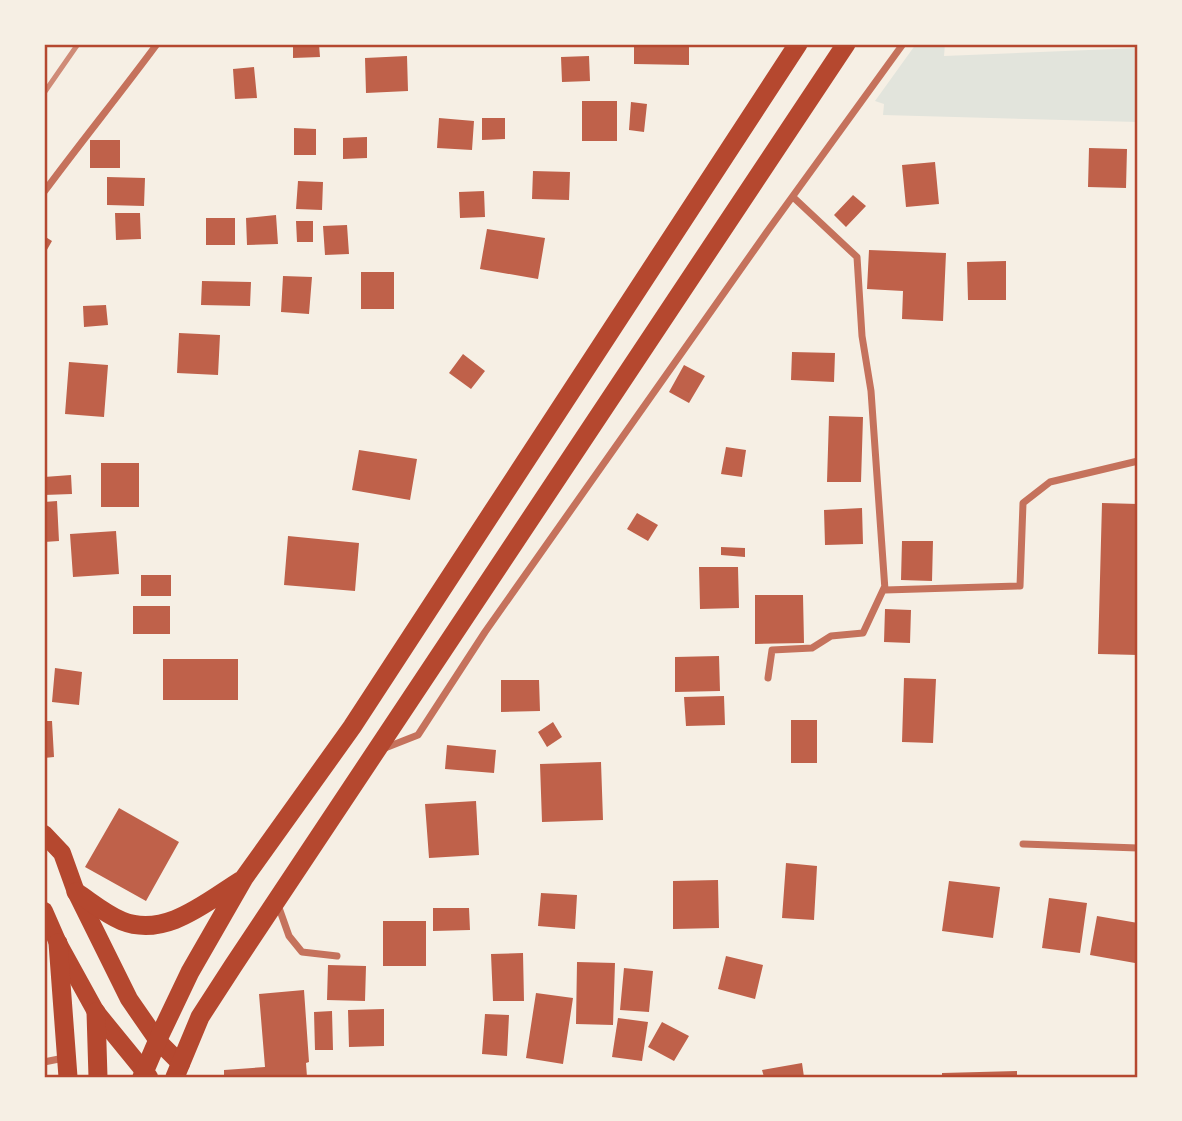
<svg xmlns="http://www.w3.org/2000/svg" width="1182" height="1121" font-family="'Exo 2',sans-serif">
	<style>
		.green { fill: #e2e4dc }
		.building { fill: #bf614a }
		.lines { fill: none; stroke-linecap: round; stroke-linejoin: round }
		.minor { stroke: #c5725c; stroke-width: 7 }
		.primary { stroke: #b5482f; stroke-width: 18 }
		.trunk { stroke: #b5482f; stroke-width: 19 }
		.rail { stroke: #cf8b77; stroke-width: 5 }
		.neatline { fill: none; stroke: #b5482f; stroke-width: 2.5 }
	</style>
	<rect width="100%" height="100%" fill="#f6efe4"/>
	<path class="green" d="M916,44H945L944,56L1138,48V122L883,115L884,104L875,101Z"/>
	<path class="building" d="M293,44H319L320,57L293,58Z
		M634,44H689V65L634,64Z
		M407,56L408,91L366,93L365,58Z
		M589,56L590,81L562,82L561,57Z
		M254,67L257,98L235,99L233,69Z
		M582,101H617V141H582Z
		M631,102L647,104L644,132L629,130Z
		M439,118L474,121L472,150L437,148Z
		M482,118H505V139L482,140Z
		M294,128L316,129V155H294Z
		M367,137V158L343,159V138Z
		M90,140H120V168H90Z
		M1089,148L1127,149L1126,188L1088,187Z
		M935,162L939,204L906,207L902,165Z
		M533,171L570,172L569,200L532,199Z
		M107,177L145,178L144,206L107,205Z
		M298,181L323,182L322,210L296,209Z
		M484,191L485,217L460,218L459,192Z
		M853,195L866,206L846,227L834,215Z
		M115,213H140L141,239L116,240Z
		M276,215L278,244L247,245L246,218Z
		M206,218H235V245H206Z
		M296,221H313V242H297Z
		M347,225L349,254L325,255L323,226Z
		M487,229L545,238L538,279L480,269Z
		M44,236L52,241L44,255Z
		M869,250L946,253L943,321L902,319L903,291L867,289Z
		M1006,261V300H968L967,262Z
		M361,272H394V309H361Z
		M283,276L312,277L309,314L281,312Z
		M202,281L251,282L250,306L201,305Z
		M106,305L108,325L84,327L83,306Z
		M179,333L220,335L218,375L177,373Z
		M792,352L835,353L834,382L791,380Z
		M463,354L485,371L471,389L449,373Z
		M69,362L108,365L104,417L65,414Z
		M684,365L705,376L689,403L669,392Z
		M829,416L863,417L861,482H827Z
		M726,447L746,450L742,477L721,474Z
		M359,450L417,459L410,500L352,490Z
		M101,463H139V507H101Z
		M71,475L72,494L44,495V477Z
		M57,501L59,541L44,542V502Z
		M1102,503L1138,504V655L1098,654Z
		M862,508L863,544L825,545L824,510Z
		M637,513L658,525L648,541L627,529Z
		M116,531L119,574L73,577L70,534Z
		M288,536L359,543L355,591L284,585Z
		M902,541H933L932,581L901,580Z
		M721,547L745,548V557L721,555Z
		M699,567H738L739,608L700,609Z
		M141,575H171V596H141Z
		M755,595H803L804,643L755,644Z
		M133,606H170V634H133Z
		M885,609L911,610L910,643L884,642Z
		M719,656L720,691L675,692V657Z
		M163,659H238V700H163Z
		M55,668L82,672L79,705L52,702Z
		M904,678L936,679L933,743L902,742Z
		M501,680H539L540,711L501,712Z
		M724,696L725,725L686,726L684,697Z
		M791,720H817V763H791Z
		M44,721H52L54,757L44,758Z
		M553,722L562,737L547,747L538,732Z
		M447,745L496,750L494,773L445,769Z
		M601,762L603,820L542,822L540,764Z
		M476,801L479,855L429,858L425,804Z
		M119,808L179,842L146,901L85,867Z
		M786,863L817,866L814,920L782,918Z
		M718,880L719,928L673,929V881Z
		M949,881L1000,887L993,938L942,931Z
		M541,893L577,895L575,929L538,926Z
		M1049,898L1087,903L1080,953L1042,948Z
		M433,908H469L470,930L433,931Z
		M1097,916L1138,923V945L1135,963L1090,955Z
		M383,921H426V966H383Z
		M523,953L524,1001H493L491,954Z
		M726,956L763,965L755,999L718,989Z
		M577,962L615,963L613,1025L576,1024Z
		M328,965L366,966L365,1001L327,1000Z
		M624,968L653,971L649,1012L620,1010Z
		M304,990L309,1062L306,1063L307,1077H224V1070L265,1067L259,994Z
		M536,993L573,998L563,1064L526,1058Z
		M384,1009V1046L349,1047L348,1010Z
		M332,1011L333,1050H315L314,1012Z
		M485,1014L509,1015L507,1056L482,1054Z
		M618,1018L648,1022L642,1061L612,1057Z
		M662,1022L689,1036L674,1061L648,1047Z
		M802,1063L804,1077H764L762,1070Z
		M1017,1071V1077H942V1073Z"/>
	<g class="lines">
		<path class="minor" d="M44,192C81,142 120,94 157,44
			M793,197L857,257L862,336L871,391L885,590L1020,586L1023,503L1050,482L1138,461
			M768,678L772,650L812,648L831,636L863,633L884,588
			M385,748L418,735L485,632L769,229L903,44
			M1023,844L1138,848
			M278,905L289,936L302,952L337,956
			M44,1062L64,1058"/>
		<path class="primary" d="M44,834L62,853L76,892L129,999L158,1041L181,1064
			M44,911L58,943L96,1012L149,1077"/>
		<path class="trunk" d="M76,892C90,901 105,914 122,921C165,938 205,903 240,881
			M58,943L68,1077
			M96,1012L98,1077
			M142,1077L160,1035L190,972L244,878L352,727L798,44
			M175,1077L200,1017L233,966L846,44"/>
		<path class="rail" d="M44,93L78,44"/>
	</g>
	<rect width="1182" height="1121" fill="none" stroke="#f6efe4" stroke-width="91"/>
	<rect x="46" y="46" width="1090" height="1030" class="neatline"/>
</svg>
